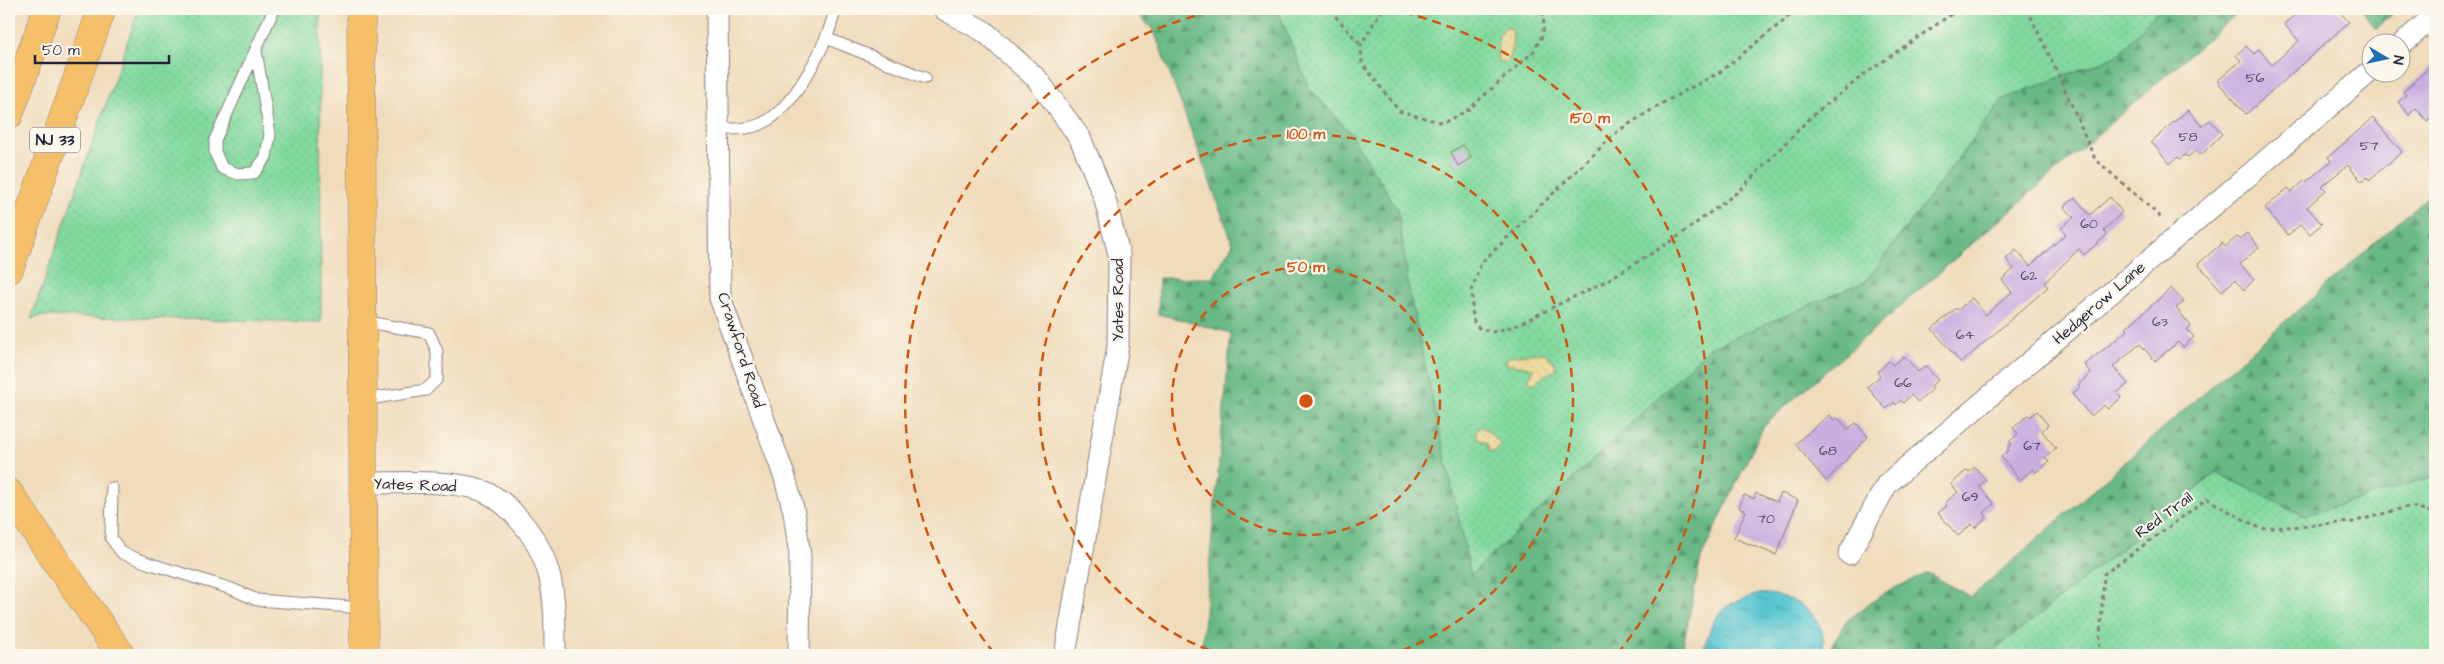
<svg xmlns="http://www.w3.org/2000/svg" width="2444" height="664" font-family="'Architects Daughter',sans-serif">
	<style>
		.grass { fill: url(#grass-dots); stroke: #527e6c }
		.forest { fill: url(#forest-firs); stroke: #456e60 }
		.sand { fill: url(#sand-dots); stroke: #887e6c }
		.water { fill: url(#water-ripples); stroke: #3e7486 }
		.building { fill: #c8ade0 }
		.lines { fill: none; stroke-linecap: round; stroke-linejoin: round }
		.lane-casing { stroke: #897f7b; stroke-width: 13 }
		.street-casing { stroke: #897f7b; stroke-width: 23 }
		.primary-casing { stroke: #897f7b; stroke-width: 29 }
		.highway-casing { stroke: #897f7b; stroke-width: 29 }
		.path { stroke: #897f7b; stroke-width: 3; stroke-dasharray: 4 4; stroke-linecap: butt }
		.lane { stroke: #fff; stroke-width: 11 }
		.street { stroke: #fff; stroke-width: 21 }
		.primary { stroke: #f6c06b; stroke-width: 28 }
		.highway { stroke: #f6c06b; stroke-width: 28 }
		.ring { fill: none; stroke: #d45411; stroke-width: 2.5; stroke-dasharray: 9 6 }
		.labels { text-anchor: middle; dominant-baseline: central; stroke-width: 4.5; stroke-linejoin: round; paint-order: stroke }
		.number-label { font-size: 14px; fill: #4c4564 }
		.shield { fill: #fbf7ec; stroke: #636270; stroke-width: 1 }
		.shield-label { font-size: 15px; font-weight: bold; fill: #22223b }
		.street-label { font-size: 16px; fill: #22223b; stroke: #fbf7ec }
		.centre { fill: #d45411; stroke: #fbf7ec; stroke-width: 2.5 }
		.ring-label { font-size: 15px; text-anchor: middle; font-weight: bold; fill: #d45411; stroke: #fbf7ec; stroke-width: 4.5; stroke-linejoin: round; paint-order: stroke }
	</style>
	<defs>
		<pattern id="grass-dots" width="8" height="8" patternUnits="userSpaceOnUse" patternTransform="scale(1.25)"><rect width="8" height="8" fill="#81d99e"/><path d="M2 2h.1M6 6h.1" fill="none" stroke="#6fba89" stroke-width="1.8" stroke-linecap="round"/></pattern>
		<pattern id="forest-firs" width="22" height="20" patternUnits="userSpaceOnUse" patternTransform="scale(1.25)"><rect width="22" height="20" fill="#68b985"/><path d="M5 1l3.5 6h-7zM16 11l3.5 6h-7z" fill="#55966e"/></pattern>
		<pattern id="sand-dots" width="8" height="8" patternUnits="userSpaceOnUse" patternTransform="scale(1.25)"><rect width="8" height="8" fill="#eeda9e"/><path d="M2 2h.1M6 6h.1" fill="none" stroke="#ccbb89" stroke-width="1.8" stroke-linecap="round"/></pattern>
		<pattern id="water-ripples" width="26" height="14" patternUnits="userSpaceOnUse" patternTransform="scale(1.25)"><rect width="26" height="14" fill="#59c6d1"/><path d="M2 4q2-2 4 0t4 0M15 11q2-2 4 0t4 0" fill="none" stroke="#49a0ab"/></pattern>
	</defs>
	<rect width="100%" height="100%" fill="#fbf7ec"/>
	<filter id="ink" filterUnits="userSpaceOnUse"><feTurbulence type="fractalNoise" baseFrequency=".02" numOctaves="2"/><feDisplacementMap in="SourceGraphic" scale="10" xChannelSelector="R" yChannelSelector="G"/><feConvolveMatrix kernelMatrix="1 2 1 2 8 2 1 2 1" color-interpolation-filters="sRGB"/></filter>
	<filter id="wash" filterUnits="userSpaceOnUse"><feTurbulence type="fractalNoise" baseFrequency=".0096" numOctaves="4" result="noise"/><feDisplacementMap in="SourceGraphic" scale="20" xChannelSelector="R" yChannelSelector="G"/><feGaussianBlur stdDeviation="1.12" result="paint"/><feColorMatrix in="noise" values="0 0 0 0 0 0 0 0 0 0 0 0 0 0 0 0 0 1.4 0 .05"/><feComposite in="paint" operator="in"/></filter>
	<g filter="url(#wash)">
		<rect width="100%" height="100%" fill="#f0dcbb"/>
		<path class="grass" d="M139,9H320L321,322L43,316L31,319Z
			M1277,9H2159L2119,55L2003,99L1866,281L1710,348L1471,576L1413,312L1351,134L1309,88Z
			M2217,472L2304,515L2435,476V655H1989Z"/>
		<path class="forest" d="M1132,9H1277L1309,88L1351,134L1398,210L1410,296L1471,575L1710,348L1866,281L2003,99L2118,55L2159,9H2242L1764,425L1701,558L1681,655H1201L1231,333L1158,314L1159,278H1212L1233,244L1154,31Z
			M2361,9H2398L2376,29Z
			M2435,190V476L2304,516L2216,472L1989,655H1826L1846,621L1886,592L1928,573L1971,597Z"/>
		<path class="sand" d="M1505,27L1512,29C1515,37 1511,56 1506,63L1498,61C1497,52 1497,32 1505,27Z
			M1545,353L1555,363L1556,370L1545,375L1533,384L1528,381L1534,368L1506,364L1507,358C1512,354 1537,354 1545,353Z
			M1481,427L1487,430L1501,445L1496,452L1489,451L1487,443L1477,438L1476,431Z"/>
		<path class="water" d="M1760,594C1792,592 1834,618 1821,655H1702C1714,615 1716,605 1760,594Z"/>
		<g id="blocks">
			<path class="building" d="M2302,9H2337L2349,22L2246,114L2217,81L2241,61L2236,55L2246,46L2254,54L2259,49L2272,65L2299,41L2284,24Z
				M2435,62V114L2427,121L2416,108L2409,115L2398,102L2406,95L2403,92Z
				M2188,110L2202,126L2210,120L2222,134L2201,155L2196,150L2188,157L2185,155L2180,159L2178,157L2170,164L2151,142Z
				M2373,118L2402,152L2369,180L2367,177L2362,182L2348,165L2322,186L2326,190L2307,207L2322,224L2310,234L2301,224L2288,235L2265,208L2288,188L2292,192L2304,181L2306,182L2331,161L2328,157Z
				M1463,145L1472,157L1458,166L1451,152Z
				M2110,197L2122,212L2104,231L2107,235L2084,255L2079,249L2044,283L2048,287L1961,363L1932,329L1956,308L1958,310L1972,298L1986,315L2012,292L2002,280L2014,269L2006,259L2016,250L2030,266L2066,234L2061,228L2074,217L2064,207L2075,198L2090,215Z
				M2247,233L2259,247L2240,264L2254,280L2244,290L2235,280L2222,291L2198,264L2222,243L2225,247L2237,237L2240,239Z
				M2171,288L2184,302L2176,308L2191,326L2187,330L2194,337L2183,347L2178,342L2155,361L2140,344L2113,367L2128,384L2117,393L2121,398L2108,409L2104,405L2091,416L2072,394L2080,387L2078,385L2091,373L2084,365L2128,330L2126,328Z
				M1904,356L1918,372L1926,366L1938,380L1931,386L1933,389L1918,402L1911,395L1903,403L1901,400L1896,405L1894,402L1886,409L1867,387L1880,376L1877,372L1889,361L1893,365Z
				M2037,411L2048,425L2042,431L2056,448L2045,458L2049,462L2036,472L2033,469L2020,480L2001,457L2009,450L2007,448L2012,444L2009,442L2018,434L2013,428L2028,415L2030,417Z
				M1829,415L1834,420L1837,417L1848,429L1856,423L1868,437L1826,481L1795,444Z
				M1975,467L1986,480L1979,486L1994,504L1984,513L1987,517L1975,528L1972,524L1958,536L1938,513L1947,506L1945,503L1958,492L1951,484L1967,470L1969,472Z
				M1756,493L1777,502L1781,493L1798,500L1776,555L1734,538L1746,511L1739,508L1744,495L1754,499Z"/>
		</g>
	</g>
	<g filter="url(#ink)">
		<use href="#blocks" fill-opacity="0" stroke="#897f7b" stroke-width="1"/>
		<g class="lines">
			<defs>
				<path id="lane" d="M826,38L925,78
					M256,51L270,134L266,157L254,173L238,174L222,168L215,152V140L274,9
					M717,129C732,129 749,130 763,123C794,108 829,42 835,9
					M362,321L429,333L437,351V379L426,390L362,400
					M112,488L111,538L122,553L148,563L232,589L257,600L364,608"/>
				<path id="street" d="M717,9L720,298L785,478L794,512L800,556L799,655
					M944,9L985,32L1037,79L1080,138L1104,196L1119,254L1118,346L1065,655
					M2402,44L2435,15
					M364,483C399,483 436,480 470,487C490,491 504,502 517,517C556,559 555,601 555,655
					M1849,554L1887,484L2372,70"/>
				<path id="primary" d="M361,9L364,655"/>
				<path id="highway" d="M9,115L47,9
					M9,270L102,9
					M9,493L121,655"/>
			</defs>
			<use href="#lane" class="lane-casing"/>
			<use href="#street" class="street-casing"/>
			<use href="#primary" class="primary-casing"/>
			<use href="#highway" class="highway-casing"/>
			<path class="path" d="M1332,9L1336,17L1361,45
				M1382,9L1361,45L1362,63L1399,111L1443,123L1468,110L1534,51L1543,34L1544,9
				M1795,9L1787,18L1720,72L1661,104L1618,131L1481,263L1472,290V310L1474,322L1479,328L1492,332L1515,326L1606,281L1672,241L1739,191L1810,118L1866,73L1959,9
				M2027,9L2060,78L2095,159L2163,219
				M2099,655L2104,574L2207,499L2261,529L2353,522L2411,506L2435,513"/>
			<use href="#lane" class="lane"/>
			<use href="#street" class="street"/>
			<use href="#primary" class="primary"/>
			<use href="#highway" class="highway"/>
		</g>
	</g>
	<g class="ring">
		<circle cx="1306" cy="401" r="134"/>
		<path d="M1223 655A267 267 0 1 1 1389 655"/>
		<path d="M994 653A401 401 0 0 1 1223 9M1389 9A401 401 0 0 1 1618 653"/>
	</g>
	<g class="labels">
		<g class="number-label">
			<text x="2255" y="78">56</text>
			<text x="2188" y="137">58</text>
			<text x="2369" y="146">57</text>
			<text x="2089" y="224">60</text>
			<text x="2029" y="276">62</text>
			<text x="2160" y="322">63</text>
			<text x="1965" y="335">64</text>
			<text x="1903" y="383">66</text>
			<text x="2032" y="446">67</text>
			<text x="1828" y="451">68</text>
			<text x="1970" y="497">69</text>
			<text x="1766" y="519">70</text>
		</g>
		<rect class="shield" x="30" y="127.5" width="50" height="25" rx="4"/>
		<g class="shield-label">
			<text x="55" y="140">NJ 33</text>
		</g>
		<g class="street-label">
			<text transform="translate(1118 300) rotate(-90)">Yates Road</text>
			<text transform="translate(2099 303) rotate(-41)">Hedgerow Lane</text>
			<text transform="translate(741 350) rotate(72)">Crawford Road</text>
			<text transform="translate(415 485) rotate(2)">Yates Road</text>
			<text transform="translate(2164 515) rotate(-36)">Red Trail</text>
		</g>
	</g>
	<circle cx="1306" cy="401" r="8" class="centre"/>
	<g class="ring-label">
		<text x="1590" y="123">150 m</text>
		<text x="1306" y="139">100 m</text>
		<text x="1306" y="272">50 m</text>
	</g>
	<rect width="2444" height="664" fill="none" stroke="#fbf7ec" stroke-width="30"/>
	<g transform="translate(2386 58) rotate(99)"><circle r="24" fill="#fbf7ec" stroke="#a4a2a5"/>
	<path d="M0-4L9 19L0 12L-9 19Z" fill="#1f6fb2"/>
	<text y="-8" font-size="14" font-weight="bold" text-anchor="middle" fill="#22223b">N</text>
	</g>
	<path d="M35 55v8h134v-8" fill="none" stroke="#22223b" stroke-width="2.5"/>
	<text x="42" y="55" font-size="15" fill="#22223b" stroke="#fbf7ec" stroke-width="4" paint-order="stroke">50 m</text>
</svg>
